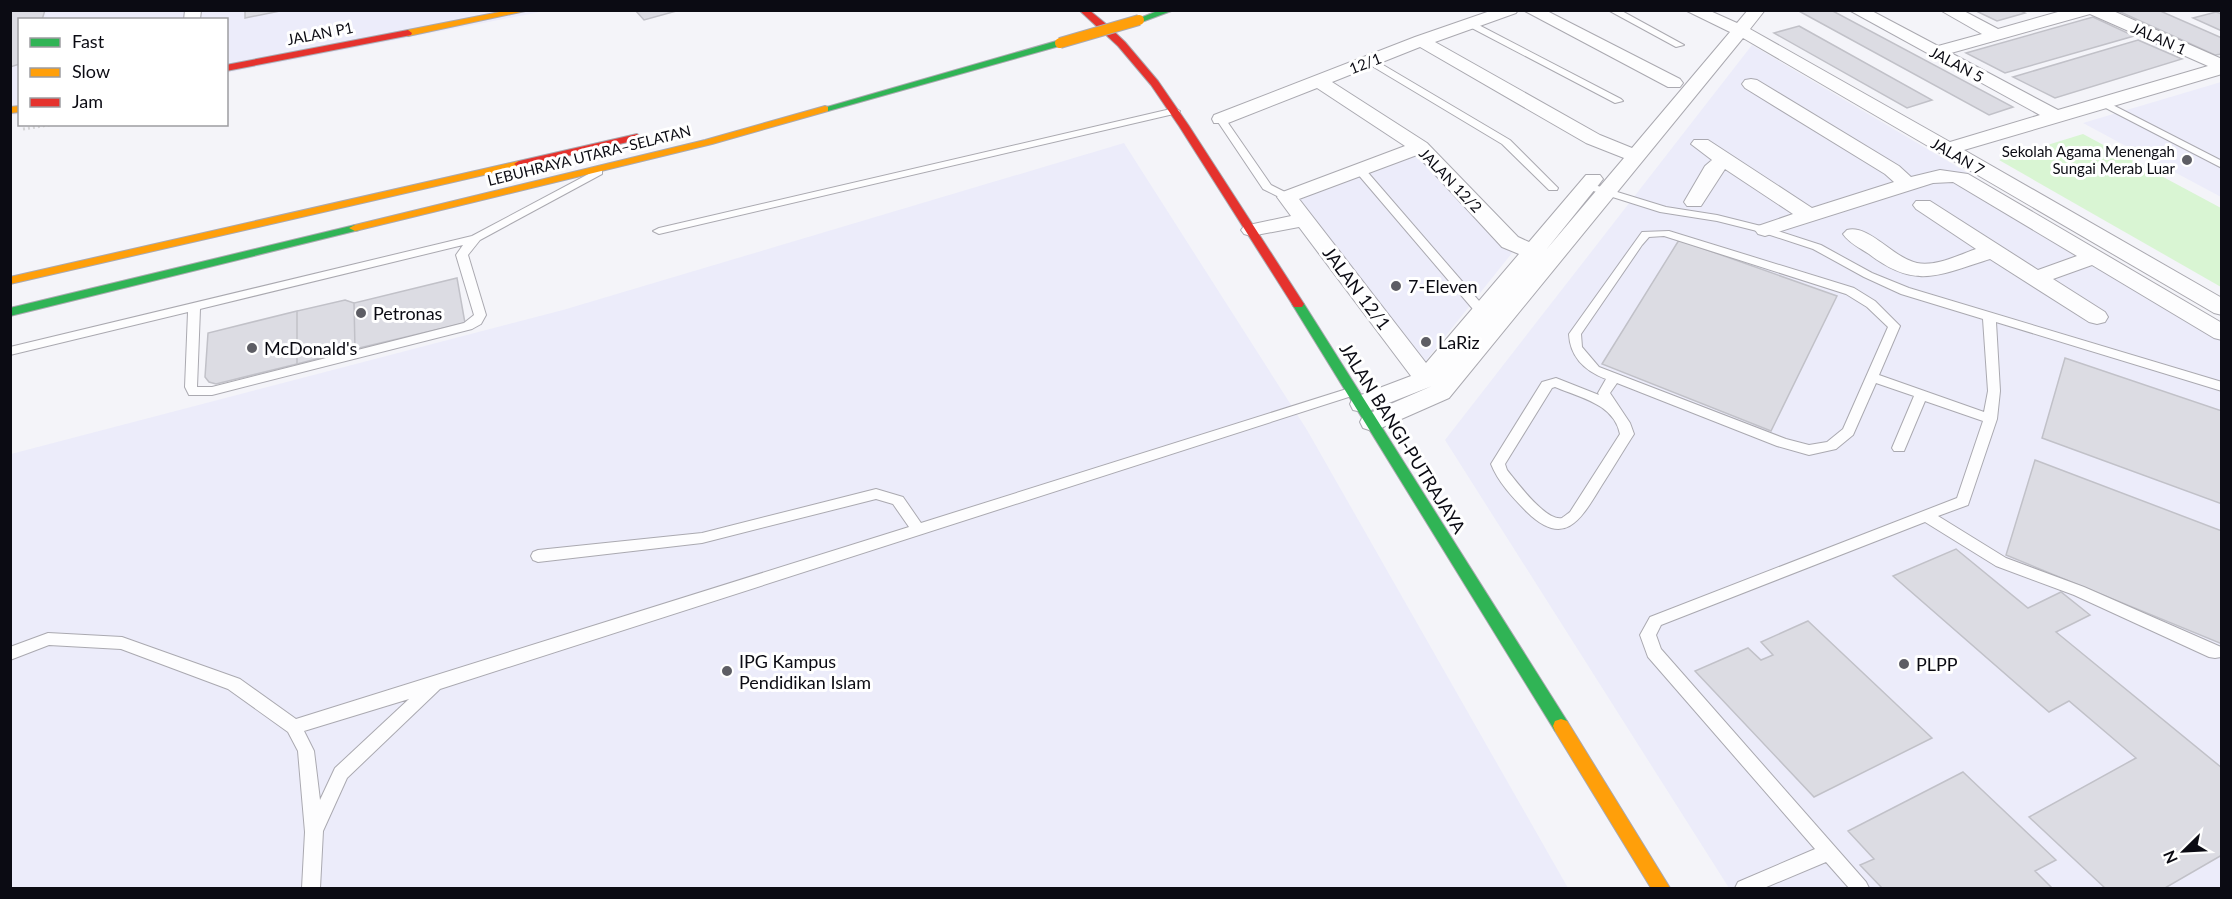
<svg xmlns="http://www.w3.org/2000/svg" width="2232" height="899" font-family="Lato,sans-serif">
	<style>
		.built { fill: #ececfa }
		.green { fill: #d9f5d3 }
		.building { fill: #dcdce3; stroke: #c1c1c8; stroke-width: 1.5 }
		.lines { fill: none; stroke-linecap: round; stroke-linejoin: round }
		.lane-casing { stroke: #aaa9b0; stroke-width: 2 }
		.street-casing { stroke: #aaa9b0; stroke-width: 2 }
		.fast-casing { stroke: #aaa9b0; stroke-width: 2 }
		.slow-casing { stroke: #aaa9b0; stroke-width: 2 }
		.jam-casing { stroke: #aaa9b0; stroke-width: 2 }
		.path { stroke: #d5d5d7; stroke-width: 3; stroke-dasharray: 2 3; stroke-linecap: butt }
		.lane { fill: #fdfdfe; fill-rule: evenodd }
		.street { fill: #fdfdfe; fill-rule: evenodd }
		.fast { fill: #30b455; fill-rule: evenodd }
		.slow { fill: #ff9f0a; fill-rule: evenodd }
		.jam { fill: #e5322d; fill-rule: evenodd }
		.slow-bridge-casing { stroke: #aaa9b0; stroke-width: 12; stroke-linecap: butt }
		.slow-bridge { stroke: #ff9f0a; stroke-width: 10 }
		.poi-dot { fill: #5d5d64; stroke: #fff; stroke-width: 2 }
		.labels { text-anchor: middle; dominant-baseline: central; stroke-width: 6; stroke-linejoin: round; paint-order: stroke }
		.far-street-label { font-size: 15px; fill: #0b0b13; stroke: #fff }
		.far-poi-label { font-size: 15px; fill: #0b0b13; stroke: #fff; text-anchor: end }
		.poi-label { font-size: 18px; fill: #0b0b13; stroke: #fff; text-anchor: start }
		.street-label { font-size: 18px; fill: #0b0b13; stroke: #fff }
	</style>
	<rect width="100%" height="100%" fill="#f4f4f9"/>
	<path class="built" d="M11,11H545L227,73L226,20H20L19,114L11,116Z
		M1752,45L2221,323V888H1729L1445,440Z
		M2221,82V197L2083,123Z
		M1124,143L1307,430L1568,888H11V454L563,310Z
		M1419,152L1512,253L1424,363L1297,197Z"/>
	<path class="green" d="M2083,134L2221,208V287L1999,160Z"/>
	<path class="building" d="M10,10H45L42,20H20V64L10,67Z
		M245,10H285L245,18Z
		M635,10H680L644,20Z
		M1797,10H1831L2013,107L1989,115Z
		M1974,10H2019L2025,13L1997,21Z
		M2116,10H2158L2222,38V54L2215,55Z
		M2216,12L2222,14V31L2193,18Z
		M2093,17L2134,36L2005,73L1966,53Z
		M1799,26L1932,100L1907,108L1774,33Z
		M2138,40L2182,59L2055,98L2013,77Z
		M1679,240L1837,296L1771,431L1602,364Z
		M457,278L465,323L355,349L354,303Z
		M345,300L354,303L355,349L297,364V311Z
		M297,311V364L216,384L209,382L205,377L208,333Z
		M2065,358L2222,411V504L2042,438Z
		M2035,460L2222,531V644L2006,555Z
		M1956,549L2028,608L2061,592L2090,615L2056,632L2222,768V855L2165,888H2105L2029,817L2136,758L2069,701L2049,712L1893,576Z
		M1808,621L1932,738L1814,797L1695,671L1748,648L1761,660L1773,655L1761,642Z
		M1963,772L2056,860L2035,871L2052,888H1882L1860,865L1874,859L1848,831Z"/>
	<g class="lines">
		<defs>
			<path id="lane" d="M1608,10H1620L1684,45L1676,47Z
				M1471,21L1621,99L1623,101L1615,103L1468,26L1467,24Z
				M1367,59H1373L1510,140L1558,188L1557,190H1549L1502,144L1367,63Z
				M2103,100L2222,161V168L2100,105V101Z
				M1175,108L1180,111L1178,113L659,234L653,231L659,228Z
				M1221,116L1224,117L1271,185L1291,195V199H1283L1263,189L1216,119Z
				M1360,167L1364,168L1486,309L1488,312L1486,315H1478L1356,172V168Z
				M598,169L602,170V174L480,240L468,255L486,315L481,324L472,329L212,395H189L185,387L188,312L10,355V347L472,236ZM463,245L456,255L474,315L464,323L212,387H197L200,309Z
				M1588,183L1666,207L1717,215L1769,228L1821,245L1872,273L1909,288L2222,382V391L1996,322L2000,391L1997,419L1968,505L1938,516L2006,558L2084,587L2221,647V657L2215,658L2209,657L2074,595L1996,566L1925,522L1661,625L1656,635L1661,649L1866,882L1869,888H1849L1826,862L1764,888H1735L1738,882L1815,849L1648,657L1640,635L1650,617L1957,498L1983,421L1925,401L1904,451H1894L1892,448L1914,396L1876,383L1853,435L1836,449L1809,455L1777,446L1617,383L1610,393L1630,423L1634,434C1623,451 1613,468 1602,485C1582,517 1566,550 1527,512C1513,498 1498,482 1491,464L1542,382L1556,378L1599,395L1598,393L1606,379C1585,371 1570,357 1569,334L1642,232L1669,231L1854,288L1875,301L1900,326L1879,375L1984,412L1988,391L1983,319L1901,294L1864,277L1813,249L1761,232L1717,221L1660,212L1584,188V184ZM1664,236L1846,294L1867,307L1888,327L1843,429L1827,442L1809,445L1786,439L1599,367L1582,347L1581,334L1642,245L1649,237ZM1555,387C1581,398 1614,404 1620,434L1570,512C1569,513 1563,517 1562,518C1546,522 1516,481 1507,470L1505,464L1552,388Z
				M1353,387L1359,391L1358,394L440,689L347,778L323,831L320,888H302L305,832L298,751L288,732L228,689L121,649L49,645L10,660V647L48,633L122,637L240,679L296,719L909,527L893,504L876,499L702,543L538,562L533,560L531,556L533,552L538,550L702,533L876,489L903,497L921,523ZM409,699L335,768L320,800L314,751L304,731Z"/>
			<path id="street" d="M185,10H201L200,20H184Z
				M1493,10H1518L1516,13L1435,42L1600,135L1632,148L1730,32L1685,10H1708L1737,23L1748,10H1765L1750,29L1950,142L2040,115L1849,10H1870L1938,46L1982,34L1940,10H1962L1998,29L2065,10H2111L2222,59V74L1964,150L2222,298V315L2214,313L1743,38L1449,398L1381,428L1372,431L1363,428L1360,422L1363,416L1432,386L1371,410L1362,412L1353,410L1350,404L1353,398L1411,376L1299,227L1251,236L1244,234L1241,230L1244,226L1291,216L1277,197L1280,193L1405,146L1317,88L1228,123H1214L1212,119L1214,115L1415,37ZM2090,14L2208,66L2058,110L1951,53ZM1420,47L1586,143L1624,158L1546,250L1600,183L1603,179L1600,175H1586L1529,242L1518,237L1427,143L1332,82ZM1417,155L1502,247L1519,254L1426,363L1299,199Z
				M1523,10H1545L1680,79L1683,83L1680,87H1668Z
				M1751,79L1757,80L1899,166L1911,177L1940,170L1968,174L2222,323V340L2214,338L2092,265L2053,279L2105,312L2108,317L2105,322L2097,324L2089,322L1990,259C1939,275 1916,290 1869,254C1860,248 1849,243 1843,234L1847,230C1869,224 1893,258 1917,263C1935,267 1959,255 1976,249L1916,209L1913,205L1916,201H1930L2038,270L2077,256L1953,182L1933,183L1765,236L1758,234L1755,230L1758,226L1793,214L1725,169L1701,206H1687L1684,202L1705,166L1712,160L1691,144L1694,140H1708L1812,208L1894,182L1885,174L1745,88L1742,84L1745,80Z"/>
			<path id="fast" d="M1160,10H1174L1139,23L1135,20Z
				M1060,40L1065,43L1063,45L828,111L820,109Z
				M355,225L361,228L359,230L10,316V308Z
				M1298,300L1304,304L1567,721L1569,726L1567,731L1561,733L1555,731L1292,304Z"/>
			<path id="slow" d="M510,10H530L408,36L404,33L408,30Z
				M20,106V112L10,113V107Z
				M825,106L828,107V111L712,144L355,231L349,228L355,225L705,140Z
				M519,161L523,162V166L10,284V277Z
				M1561,719L1567,721L1670,888H1651L1555,731L1553,726L1555,721Z"/>
			<path id="jam" d="M1079,10H1089L1106,24L1125,42L1158,81L1189,126L1304,304L1302,307H1294L1179,126L1151,85L1118,46Z
				M408,30L412,33L411,35L226,71V65Z
				M637,134L642,137L641,139L519,167L514,164L519,161Z"/>
		</defs>
		<use href="#lane" class="lane-casing"/>
		<use href="#street" class="street-casing"/>
		<use href="#fast" class="fast-casing"/>
		<use href="#slow" class="slow-casing"/>
		<use href="#jam" class="jam-casing"/>
		<path class="path" d="M23,129L55,124"/>
		<use href="#lane" class="lane"/>
		<use href="#street" class="street"/>
		<use href="#fast" class="fast"/>
		<use href="#slow" class="slow"/>
		<use href="#jam" class="jam"/>
		<defs>
			<path id="slow-bridge" d="M1060,43L1139,20"/>
		</defs>
		<use href="#slow-bridge" class="slow-bridge-casing"/>
		<use href="#slow-bridge" class="slow-bridge"/>
	</g>
	<g class="poi-dot">
		<circle cx="2187" cy="160" r="6"/>
		<circle cx="1396" cy="286" r="6"/>
		<circle cx="361" cy="313" r="6"/>
		<circle cx="1426" cy="342" r="6"/>
		<circle cx="252" cy="348" r="6"/>
		<circle cx="1904" cy="664" r="6"/>
		<circle cx="727" cy="671" r="6"/>
	</g>
	<g class="labels">
		<g class="far-street-label">
			<text transform="translate(320 33) rotate(-11)">JALAN P1</text>
			<text transform="translate(2159 38) rotate(24)">JALAN 1</text>
			<text transform="translate(1365 63) rotate(-21)">12/1</text>
			<text transform="translate(1957 64) rotate(28)">JALAN 5</text>
			<text transform="translate(589 155) rotate(-14)">LEBUHRAYA UTARA–SELATAN</text>
			<text transform="translate(1958 156) rotate(30)">JALAN 7</text>
			<text transform="translate(1451 180) rotate(46)">JALAN 12/2</text>
		</g>
		<g class="far-poi-label">
			<text x="2175" y="151">Sekolah Agama Menengah<tspan x="2175" dy="17">Sungai Merab Luar</tspan></text>
		</g>
		<g class="poi-label">
			<text x="1408" y="286">7-Eleven</text>
			<text x="373" y="313">Petronas</text>
			<text x="1438" y="342">LaRiz</text>
			<text x="264" y="348">McDonald's</text>
			<text x="739" y="661">IPG Kampus<tspan x="739" dy="21">Pendidikan Islam</tspan></text>
			<text x="1916" y="664">PLPP</text>
		</g>
		<g class="street-label">
			<text transform="translate(1357 288) rotate(53)">JALAN 12/1</text>
			<text transform="translate(1403 438) rotate(58)">JALAN BANGI-PUTRAJAYA</text>
		</g>
	</g>
	<rect width="2232" height="899" fill="none" stroke="#0b0b13" stroke-width="24"/>
	<rect x="18" y="18" width="210" height="108" fill="#ffffff" stroke="#9d9da1" stroke-width="1.5"/>
	<rect x="30" y="38" width="30" height="9" fill="#30b455" stroke="#9d9da1" stroke-width="1.5"/>
	<text x="72" y="48" font-size="18" fill="#0b0b13">Fast</text>
	<rect x="30" y="68" width="30" height="9" fill="#ff9f0a" stroke="#9d9da1" stroke-width="1.5"/>
	<text x="72" y="78" font-size="18" fill="#0b0b13">Slow</text>
	<rect x="30" y="98" width="30" height="9" fill="#e5322d" stroke="#9d9da1" stroke-width="1.5"/>
	<text x="72" y="108" font-size="18" fill="#0b0b13">Jam</text>
	<g transform="translate(2184 851) rotate(246)" stroke="#ffffff" stroke-width="4.5" paint-order="stroke">
	<path d="M0-4.5L10 22L0 15L-10 22Z" fill="#0b0b13"/>
	<text y="-9" font-size="16" font-weight="bold" text-anchor="middle" fill="#0b0b13">N</text>
	</g>
</svg>
